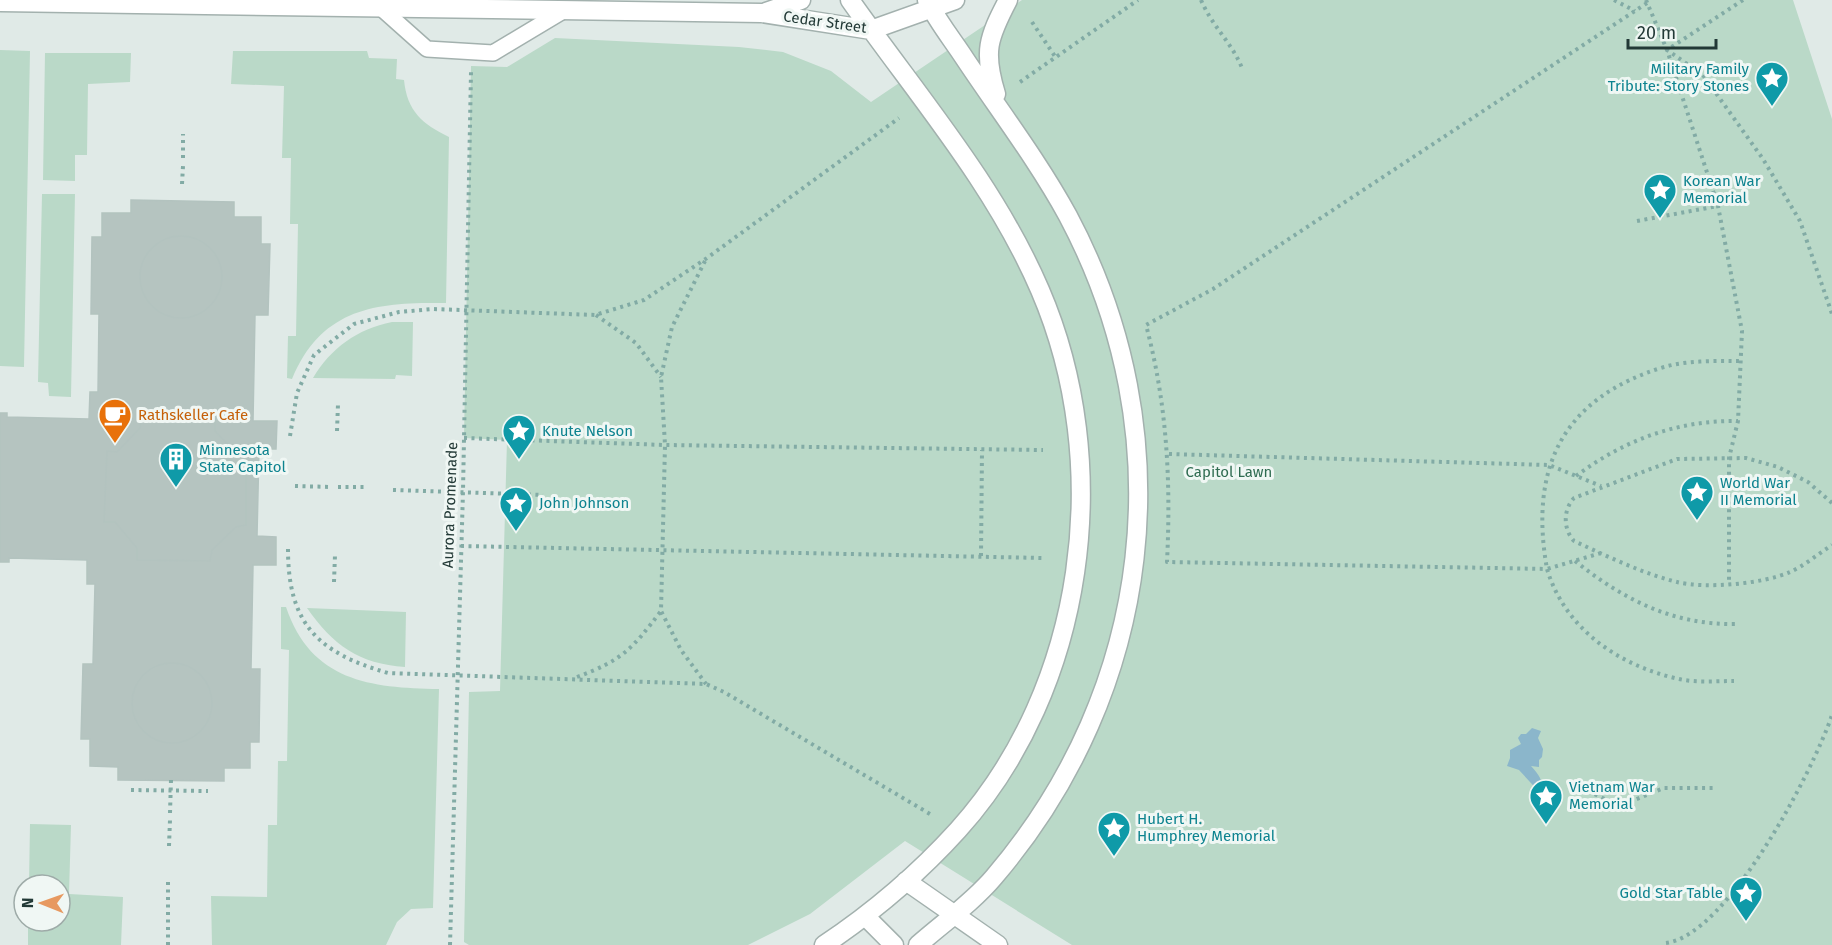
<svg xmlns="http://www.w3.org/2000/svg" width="1832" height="945" font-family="'Fira Sans',sans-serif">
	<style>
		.green { fill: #bad9c8 }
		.water { fill: #8bb6cb }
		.building { fill: #b5c4c0; stroke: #b3c3bf; stroke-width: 1.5 }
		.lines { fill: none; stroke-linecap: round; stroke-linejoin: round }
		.service-casing { stroke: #a3b1ae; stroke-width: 18 }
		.minor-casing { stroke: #a3b1ae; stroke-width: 21 }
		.path { stroke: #82aba5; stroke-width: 4; stroke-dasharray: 3 4.5; stroke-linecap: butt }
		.service { stroke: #fff; stroke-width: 15 }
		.minor { stroke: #fff; stroke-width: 18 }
		.labels { text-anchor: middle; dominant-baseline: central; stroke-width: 6; stroke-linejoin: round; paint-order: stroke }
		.street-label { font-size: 15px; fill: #223936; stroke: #f0f7f4 }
		.culture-label { font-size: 15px; fill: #0d838f; stroke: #f0f7f4; text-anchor: start }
		.food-label { font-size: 15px; fill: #c56008; stroke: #f0f7f4; text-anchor: start }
		.park-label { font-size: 15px; fill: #2f6c51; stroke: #f0f7f4 }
	</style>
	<rect width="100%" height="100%" fill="#e0eae7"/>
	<path class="green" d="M1022,0H1793L1832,119V945H1072L905,841L810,914L748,945H469L464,942L469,692L500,691L507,440L464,438L471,66L507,67L555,38L739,47L783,52L831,71L871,102Z
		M0,50L30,51L24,367L0,366Z
		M233,51H367L369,58L397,59L396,79L404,80C407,111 422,124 449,137L446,303C377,302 322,307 292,379L287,378L288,336H296L298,224H290L291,158H282L284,86L231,84Z
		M45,53H131L130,82L88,84L87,155H75V181L43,180Z
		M42,194H75L71,397L49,396L48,383L38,382Z
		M392,322H413L412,376L396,375L395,379L313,378C331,348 357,329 392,322Z
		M281,607H286C311,681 370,688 439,689L433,908L411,909L397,922L386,945H212L211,896L267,897L268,825H277L278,761H287L289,650L281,649Z
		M307,608L406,612L405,667C359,664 333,645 307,608Z
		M30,824L71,825L69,894L123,897L121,945H28V921H60V885H29Z"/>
	<path class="water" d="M1532,728L1541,731L1538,738L1543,749L1542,757L1539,760V767L1531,766C1541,777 1543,781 1542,795L1519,770L1507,766L1510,758V750L1521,744L1518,738L1521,734H1526Z"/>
	<path class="building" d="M131,200L234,202V217H261V244H270L268,315H255L253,421H277L276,449H259L257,536L276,537V565H253L251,669H260L259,742H250V768H224V781L118,780V767L90,766V739H81L83,664H93L95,584H87V560L9,558V562H0V413H7V417L89,419L90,392H98L99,314H91L92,237H102V213H131Z
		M140 277a41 41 0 1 1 82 0a41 41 0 1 1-82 0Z
		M142,418L215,419V431L237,454H246V525L236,527L212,550L210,561L137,560V548L115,522H104L107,451L117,452L140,428Z
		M132 703a40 40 0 1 1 80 0a40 40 0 1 1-80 0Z"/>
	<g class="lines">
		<defs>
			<path id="service" d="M381,8L427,49L493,53L563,11"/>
			<path id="minor" d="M0,2L762,13L871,30L955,0
				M766,12L801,0
				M996,94C983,52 988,38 1008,0
				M906,881L998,945
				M865,916L894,945
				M824,945C872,913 919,873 958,830C1086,688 1115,464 1040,290C994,183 916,94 850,0
				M918,945C943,923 973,902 994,877C1154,690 1184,434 1068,216C1038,161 999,110 965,59C952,39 937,21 927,0"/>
		</defs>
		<use href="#service" class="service-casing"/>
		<use href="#minor" class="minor-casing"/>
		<path class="path" d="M1201,0C1212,26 1232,43 1242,68
			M1614,0L1635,11
			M1646,0L1667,50L1718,206L1742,331L1738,421L1729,458V584
			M1743,0L1667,50L1703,75L1763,159L1800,221L1832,314
			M1647,3L1213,289L1146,325C1167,404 1171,480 1167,562L1547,569C1565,629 1619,666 1679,679C1696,683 1716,681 1734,681
			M1032,22L1056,58
			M1020,82L1138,0
			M183,158V134
			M182,184L183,166
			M1637,221L1718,206
			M705,261L672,327L661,377L665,445L661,611L681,650L706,684
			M596,315L636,343L661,377
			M337,431L338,404
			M290,436L297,393L314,355L354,324L399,312L433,309L595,315L644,300L707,258L899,118
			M464,438L665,445L1043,450
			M1169,454L1549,465L1601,486
			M1576,476C1624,440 1678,420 1738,421
			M295,486L332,487
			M338,487H367
			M393,490L543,495
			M1832,503L1808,482L1778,467L1746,458L1677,459L1574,498C1563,510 1563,529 1574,541C1607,556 1641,573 1677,582C1705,589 1763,584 1790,572C1804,566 1818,554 1832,545
			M461,546L1042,558
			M288,549C288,624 318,653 388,673L706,684L724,692L930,814
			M1601,553L1547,569C1529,468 1562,398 1664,367C1689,360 1717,361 1742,361
			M981,556L982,450
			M1575,561C1623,599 1672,625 1735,624
			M334,582L335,555
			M577,677C623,660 632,649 661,611
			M131,790L208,791
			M1588,791L1615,804L1627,803L1664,788H1717
			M170,813L171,780
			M169,846L170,820
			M1666,943C1728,935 1813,771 1832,715
			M168,945V879
			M450,945L463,491L471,72"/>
		<use href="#service" class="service"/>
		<use href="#minor" class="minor"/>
	</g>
	<defs>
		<symbol id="sight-pin" viewBox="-11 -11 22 30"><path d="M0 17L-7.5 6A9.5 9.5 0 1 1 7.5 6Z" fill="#0f9aa8" stroke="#f0f7f4"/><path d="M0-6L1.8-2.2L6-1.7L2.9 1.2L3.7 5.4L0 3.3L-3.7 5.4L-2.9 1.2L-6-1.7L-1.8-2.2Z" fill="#fff"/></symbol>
		<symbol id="cafe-pin" viewBox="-11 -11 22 30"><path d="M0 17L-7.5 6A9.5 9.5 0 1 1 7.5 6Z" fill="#e8710a" stroke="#f0f7f4"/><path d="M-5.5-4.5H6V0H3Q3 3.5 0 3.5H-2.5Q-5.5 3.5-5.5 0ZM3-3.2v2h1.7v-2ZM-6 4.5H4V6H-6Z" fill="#fff"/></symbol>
		<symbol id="building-pin" viewBox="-11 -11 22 30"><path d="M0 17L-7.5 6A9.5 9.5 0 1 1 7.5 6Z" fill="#0f9aa8" stroke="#f0f7f4"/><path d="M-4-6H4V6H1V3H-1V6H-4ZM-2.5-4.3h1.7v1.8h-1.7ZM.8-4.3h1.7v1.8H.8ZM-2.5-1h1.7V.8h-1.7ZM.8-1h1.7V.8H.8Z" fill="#fff"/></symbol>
	</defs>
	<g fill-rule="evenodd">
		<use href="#sight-pin" x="1753" y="59" width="38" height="52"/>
		<use href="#sight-pin" x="1641" y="171" width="38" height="52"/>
		<use href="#cafe-pin" x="96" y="396" width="38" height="52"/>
		<use href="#sight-pin" x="500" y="412" width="38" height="52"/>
		<use href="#building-pin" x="157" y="440" width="38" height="52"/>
		<use href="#sight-pin" x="1678" y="473" width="38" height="52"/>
		<use href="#sight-pin" x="497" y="484" width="38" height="52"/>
		<use href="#sight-pin" x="1527" y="777" width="38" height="52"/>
		<use href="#sight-pin" x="1095" y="809" width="38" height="52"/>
		<use href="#sight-pin" x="1727" y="874" width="38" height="52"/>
	</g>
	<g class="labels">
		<g class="street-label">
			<text transform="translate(825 22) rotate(8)">Cedar Street</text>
			<text transform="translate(450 505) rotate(-88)">Aurora Promenade</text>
		</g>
		<g class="culture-label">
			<text x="1749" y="69" text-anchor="end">Military Family<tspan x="1749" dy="17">Tribute: Story Stones</tspan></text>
			<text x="1683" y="181">Korean War<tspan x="1683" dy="17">Memorial</tspan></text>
			<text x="542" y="431">Knute Nelson</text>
			<text x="199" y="450">Minnesota<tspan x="199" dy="17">State Capitol</tspan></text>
			<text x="1720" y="483">World War<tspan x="1720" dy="17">II Memorial</tspan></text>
			<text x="539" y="503">John Johnson</text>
			<text x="1569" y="787">Vietnam War<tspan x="1569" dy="17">Memorial</tspan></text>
			<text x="1137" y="819">Hubert H.<tspan x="1137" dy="17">Humphrey Memorial</tspan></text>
			<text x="1723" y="893" text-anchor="end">Gold Star Table</text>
		</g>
		<g class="food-label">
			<text x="138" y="415">Rathskeller Cafe</text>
		</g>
		<g class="park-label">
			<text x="1229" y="472">Capitol Lawn</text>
		</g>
	</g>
	<g transform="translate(42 903) rotate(271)"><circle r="28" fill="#f0f7f4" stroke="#9eaba8" stroke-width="1.5"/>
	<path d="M0-4.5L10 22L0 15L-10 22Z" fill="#e79960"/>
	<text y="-9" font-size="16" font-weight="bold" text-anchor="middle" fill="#223936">N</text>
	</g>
	<path d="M1628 39v9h88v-9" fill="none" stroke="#223936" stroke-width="3"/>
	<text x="1637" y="39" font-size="18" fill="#223936" stroke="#f0f7f4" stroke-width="4.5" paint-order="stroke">20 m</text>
</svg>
